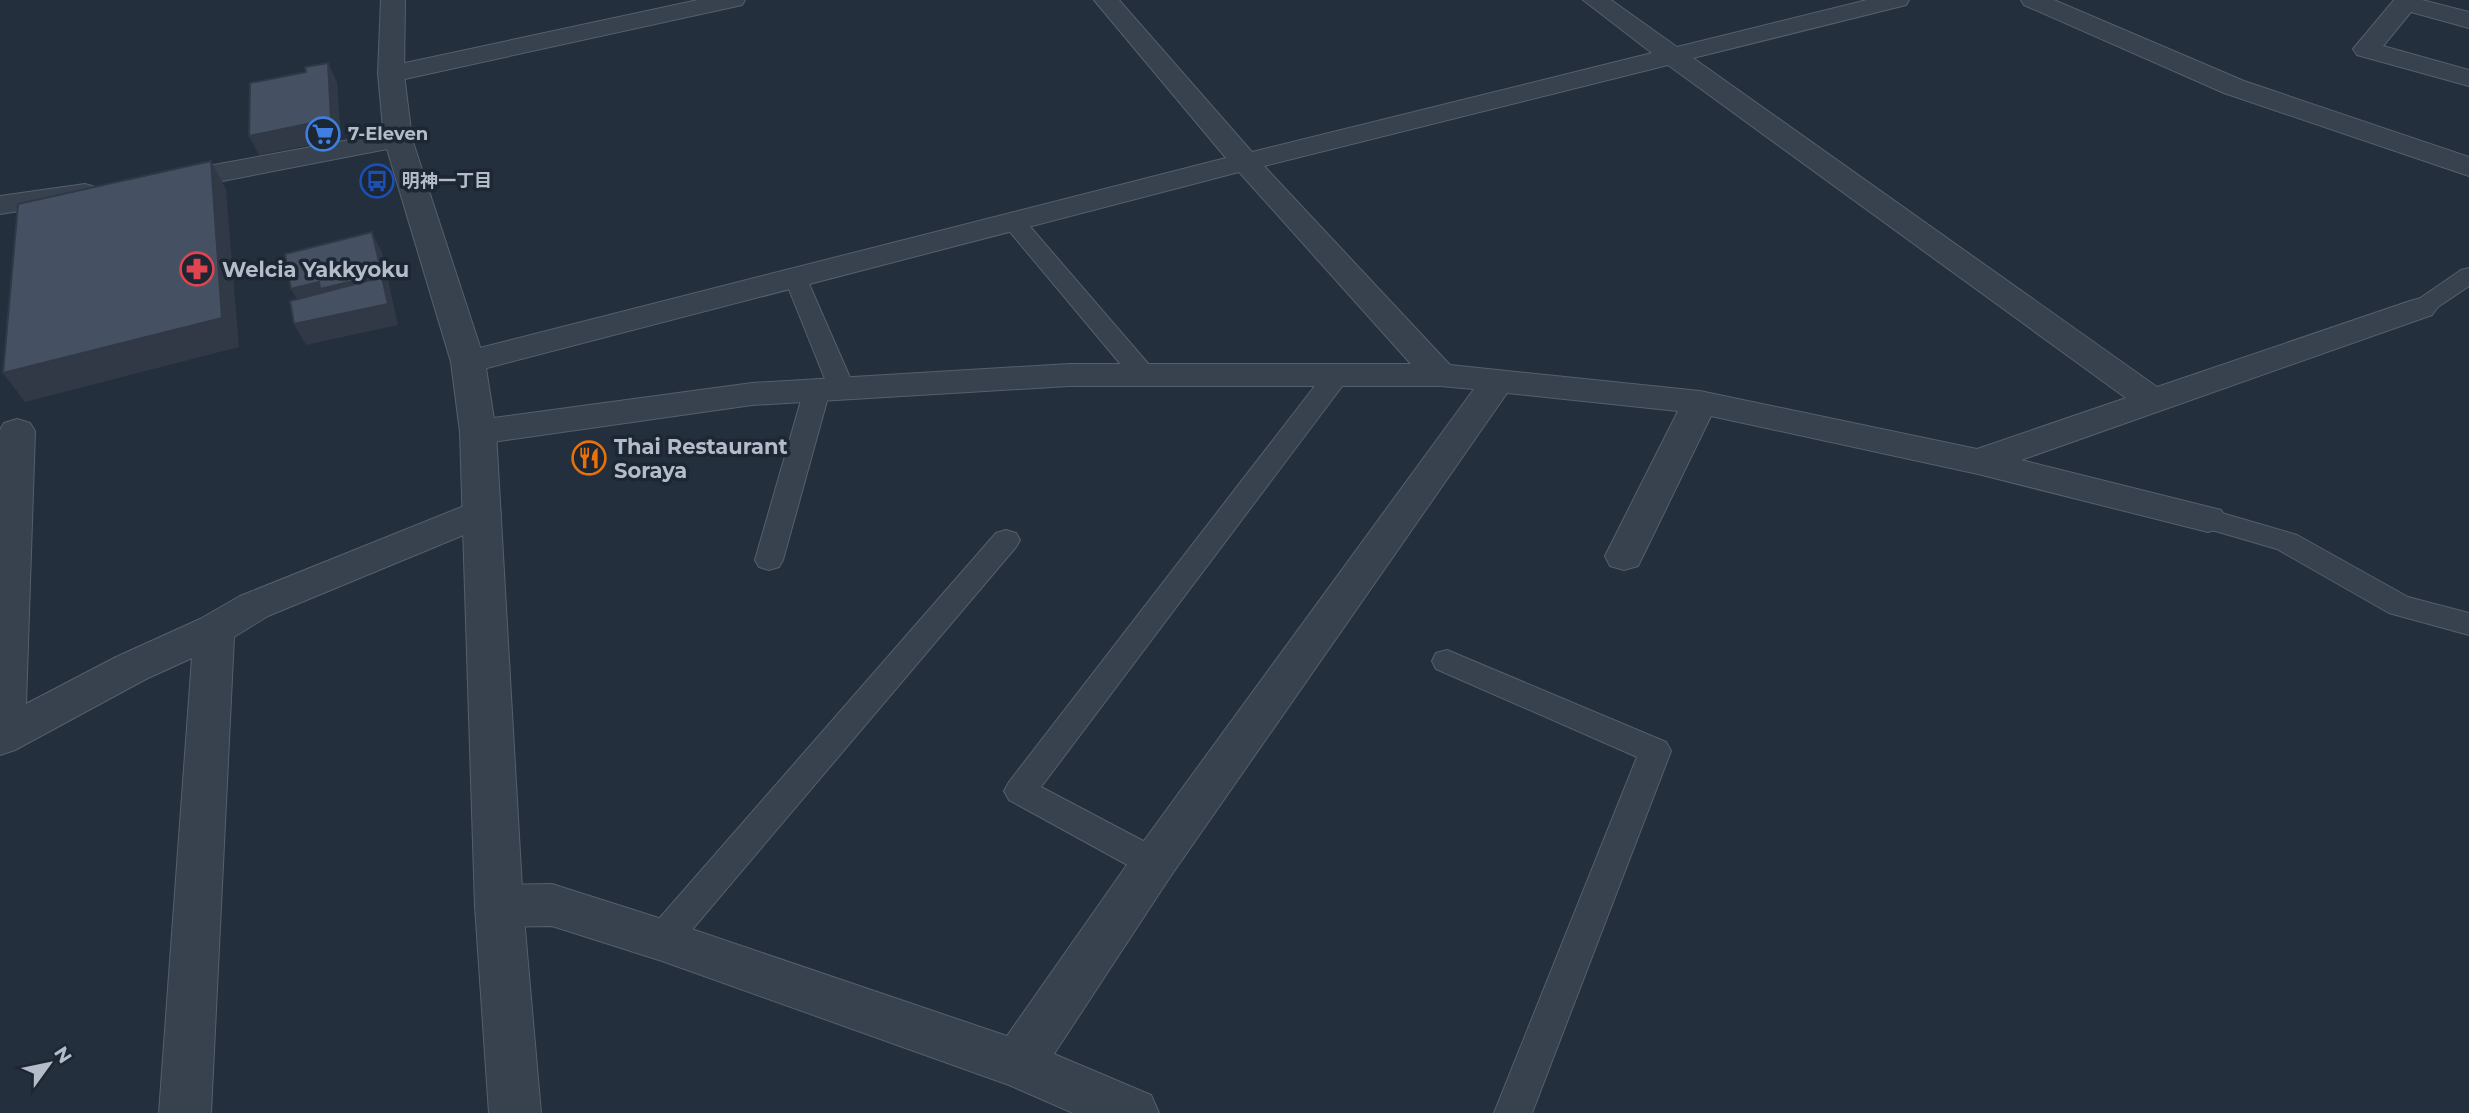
<svg xmlns="http://www.w3.org/2000/svg" width="2469" height="1113" font-family="Montserrat,'Noto Sans JP',sans-serif">
	<style>
		.lines { fill: none; stroke-linecap: round; stroke-linejoin: round }
		.service-casing { stroke: #565f6c; stroke-width: 2 }
		.minor-casing { stroke: #565f6c; stroke-width: 2 }
		.tertiary-casing { stroke: #565f6c; stroke-width: 2 }
		.service { fill: #38414e; fill-rule: evenodd }
		.minor { fill: #38414e; fill-rule: evenodd }
		.tertiary { fill: #38414e; fill-rule: evenodd }
		.shaded-wall { fill: #303945 }
		.building { fill: #455162; stroke: #303945; stroke-width: 2 }
		.labels { text-anchor: middle; dominant-baseline: central; stroke-width: 7; stroke-linejoin: round; paint-order: stroke }
		.far-poi-label { font-size: 18px; font-weight: bold; fill: #b4bcc9; stroke: #1d2633; text-anchor: start }
		.poi-label { font-size: 21px; font-weight: bold; fill: #b4bcc9; stroke: #1d2633; text-anchor: start }
	</style>
	<rect width="100%" height="100%" fill="#242f3e"/>
	<g class="lines">
		<defs>
			<path id="service" d="M1013,214L1021,216L1151,367L1154,373L1151,379L1142,381L1133,379L1005,226L1002,221L1005,216Z
				M2469,268V286L2429,313H2413L2409,308L2413,303L2461,270Z
				M795,270L803,272L806,277L855,389L851,395L842,397L833,395L829,389L784,277L787,272Z
				M1337,367L1346,369L1349,375L1346,381L1041,787L1166,853L1171,863L1166,873L1154,877L1142,873L1009,800L1004,791L1009,782L1328,369Z
				M817,382L826,384L830,390L783,560L779,567L769,570L759,567L755,560L804,390L808,384Z
				M2208,509L2297,535L2408,597L2469,613V635L2389,613L2277,549L2198,526L2194,519L2198,512Z
				M1006,530L1016,533L1020,540L1016,547L674,951L662,956L650,951L645,940L650,929L996,533Z
				M1447,650L1666,742L1671,751L1532,1113H1494L1637,757L1436,669L1432,661L1436,653Z"/>
			<path id="minor" d="M698,0H745L742,5L733,7L391,82L382,80L378,74L382,68L391,66Z
				M1094,0H1119L1252,152L1652,53L1583,0H1611L1677,47L1867,0H1909L1906,5L1693,58L2157,387L2410,301L2421,298L2432,301L2437,308L2432,315L2021,460L2221,510L2227,519L2221,528L2208,532L1978,474L1711,416L1643,556L1638,566L1624,570L1610,566L1605,556L1678,411L1507,393L1170,877L1054,1054L1151,1095L1159,1113H1073L1009,1085L662,961L552,926L499,927L482,921L475,906L482,891L499,885L552,884L662,919L1007,1036L1138,849L1474,389L1440,386H1069L752,405L478,444L465,440L460,432L465,424L478,420L752,383L1069,364H1411L1239,172L468,373L456,370L451,362L456,354L1226,158ZM1668,65L2126,398L1977,449L1700,391L1450,365L1264,166Z
				M2021,0H2054L2244,81L2469,157V176L2224,93L2024,5Z
				M2394,0H2422L2469,12V28L2411,12L2383,46L2469,70V86L2357,55L2353,49Z
				M398,131L408,133L412,139L408,145L165,192L155,189L150,183L155,177L165,174Z
				M85,184L95,187L100,193L95,199L0,214V196Z
				M17,419L30,423L35,431L26,704L116,657L200,619L240,596L469,504L482,500L495,504L501,513L495,522L268,616L234,637L211,1113H159L192,658L146,679L15,750L0,755V430L4,423Z"/>
			<path id="tertiary" d="M381,0H405L404,74L412,139L485,362L496,432L523,906L541,1113H489L475,906L460,432L451,362L384,139L378,74Z"/>
		</defs>
		<use href="#service" class="service-casing"/>
		<use href="#minor" class="minor-casing"/>
		<use href="#tertiary" class="tertiary-casing"/>
		<use href="#service" class="service"/>
		<use href="#minor" class="minor"/>
		<use href="#tertiary" class="tertiary"/>
	</g>
	<path class="shaded-wall" d="M328,63L337,82L341,139L259,155L249,136Z
		M211,161L226,189L239,347L25,402L3,373Z
		M372,232L382,253L398,325L306,345L294,324L303,310L291,289Z"/>
	<path class="building" d="M328,63L331,119L249,136L250,83L306,72L305,67Z
		M211,161L222,318L3,373L18,204Z
		M372,232L382,274L320,289L319,282L291,289L285,254Z
		M382,277L388,304L294,324L290,301Z"/>
	<defs>
		<symbol id="supermarket-ring" viewBox="-11 -11 22 22"><circle r="9.5" fill="#1d2633" stroke="#3f7fe0" stroke-width="1.5"/><path d="M-6-5.5h2.5l.6 2H6L4.5 2H-2.5L-4.4-4H-6ZM-1.5 3.2a1.3 1.3 0 1 0 .1 0ZM3 3.2a1.3 1.3 0 1 0 .1 0Z" fill="#3f7fe0"/></symbol>
		<symbol id="bus-ring" viewBox="-11 -11 22 22"><circle r="9.5" fill="#1d2633" stroke="#1a4fb4" stroke-width="1.5"/><path d="M-5-6H5V4H4V6H2V4H-2V6H-4V4H-5ZM-3.5-4V0h7V-4ZM-3.5 1.2v1.5H-2V1.2ZM2 1.2v1.5H3.5V1.2Z" fill="#1a4fb4"/></symbol>
		<symbol id="pharmacy-ring" viewBox="-11 -11 22 22"><circle r="9.5" fill="#1d2633" stroke="#e0444e" stroke-width="1.5"/><path d="M-2-6h4v4h4v4h-4v4h-4v-4h-4v-4h4Z" fill="#e0444e"/></symbol>
		<symbol id="restaurant-ring" viewBox="-11 -11 22 22"><circle r="9.5" fill="#1d2633" stroke="#e8710a" stroke-width="1.5"/><path d="M-5-6h1v4h1v-4h1v4h1v-4h1v5L-1.5 .5V6h-2V.5L-5-1ZM5-6V6H3V1.5H1.5Q1.5-4 5-6Z" fill="#e8710a"/></symbol>
	</defs>
	<g fill-rule="evenodd">
		<use href="#supermarket-ring" x="304" y="115" width="38" height="38"/>
		<use href="#bus-ring" x="358" y="162" width="38" height="38"/>
		<use href="#pharmacy-ring" x="178" y="250" width="38" height="38"/>
		<use href="#restaurant-ring" x="570" y="439" width="38" height="38"/>
	</g>
	<g class="labels">
		<g class="far-poi-label">
			<text x="348" y="134">7-Eleven</text>
			<text x="402" y="181">明神一丁目</text>
		</g>
		<g class="poi-label">
			<text x="222" y="269">Welcia Yakkyoku</text>
			<text x="614" y="446">Thai Restaurant<tspan x="614" dy="24">Soraya</tspan></text>
		</g>
	</g>
	<g transform="translate(49 1064) rotate(57)" stroke="#1d2633" stroke-width="5" paint-order="stroke">
	<path d="M0-5L12 26L0 18L-12 26Z" fill="#b4bcc9"/>
	<text y="-10" font-size="19" font-weight="bold" text-anchor="middle" fill="#b4bcc9">N</text>
	</g>
</svg>
